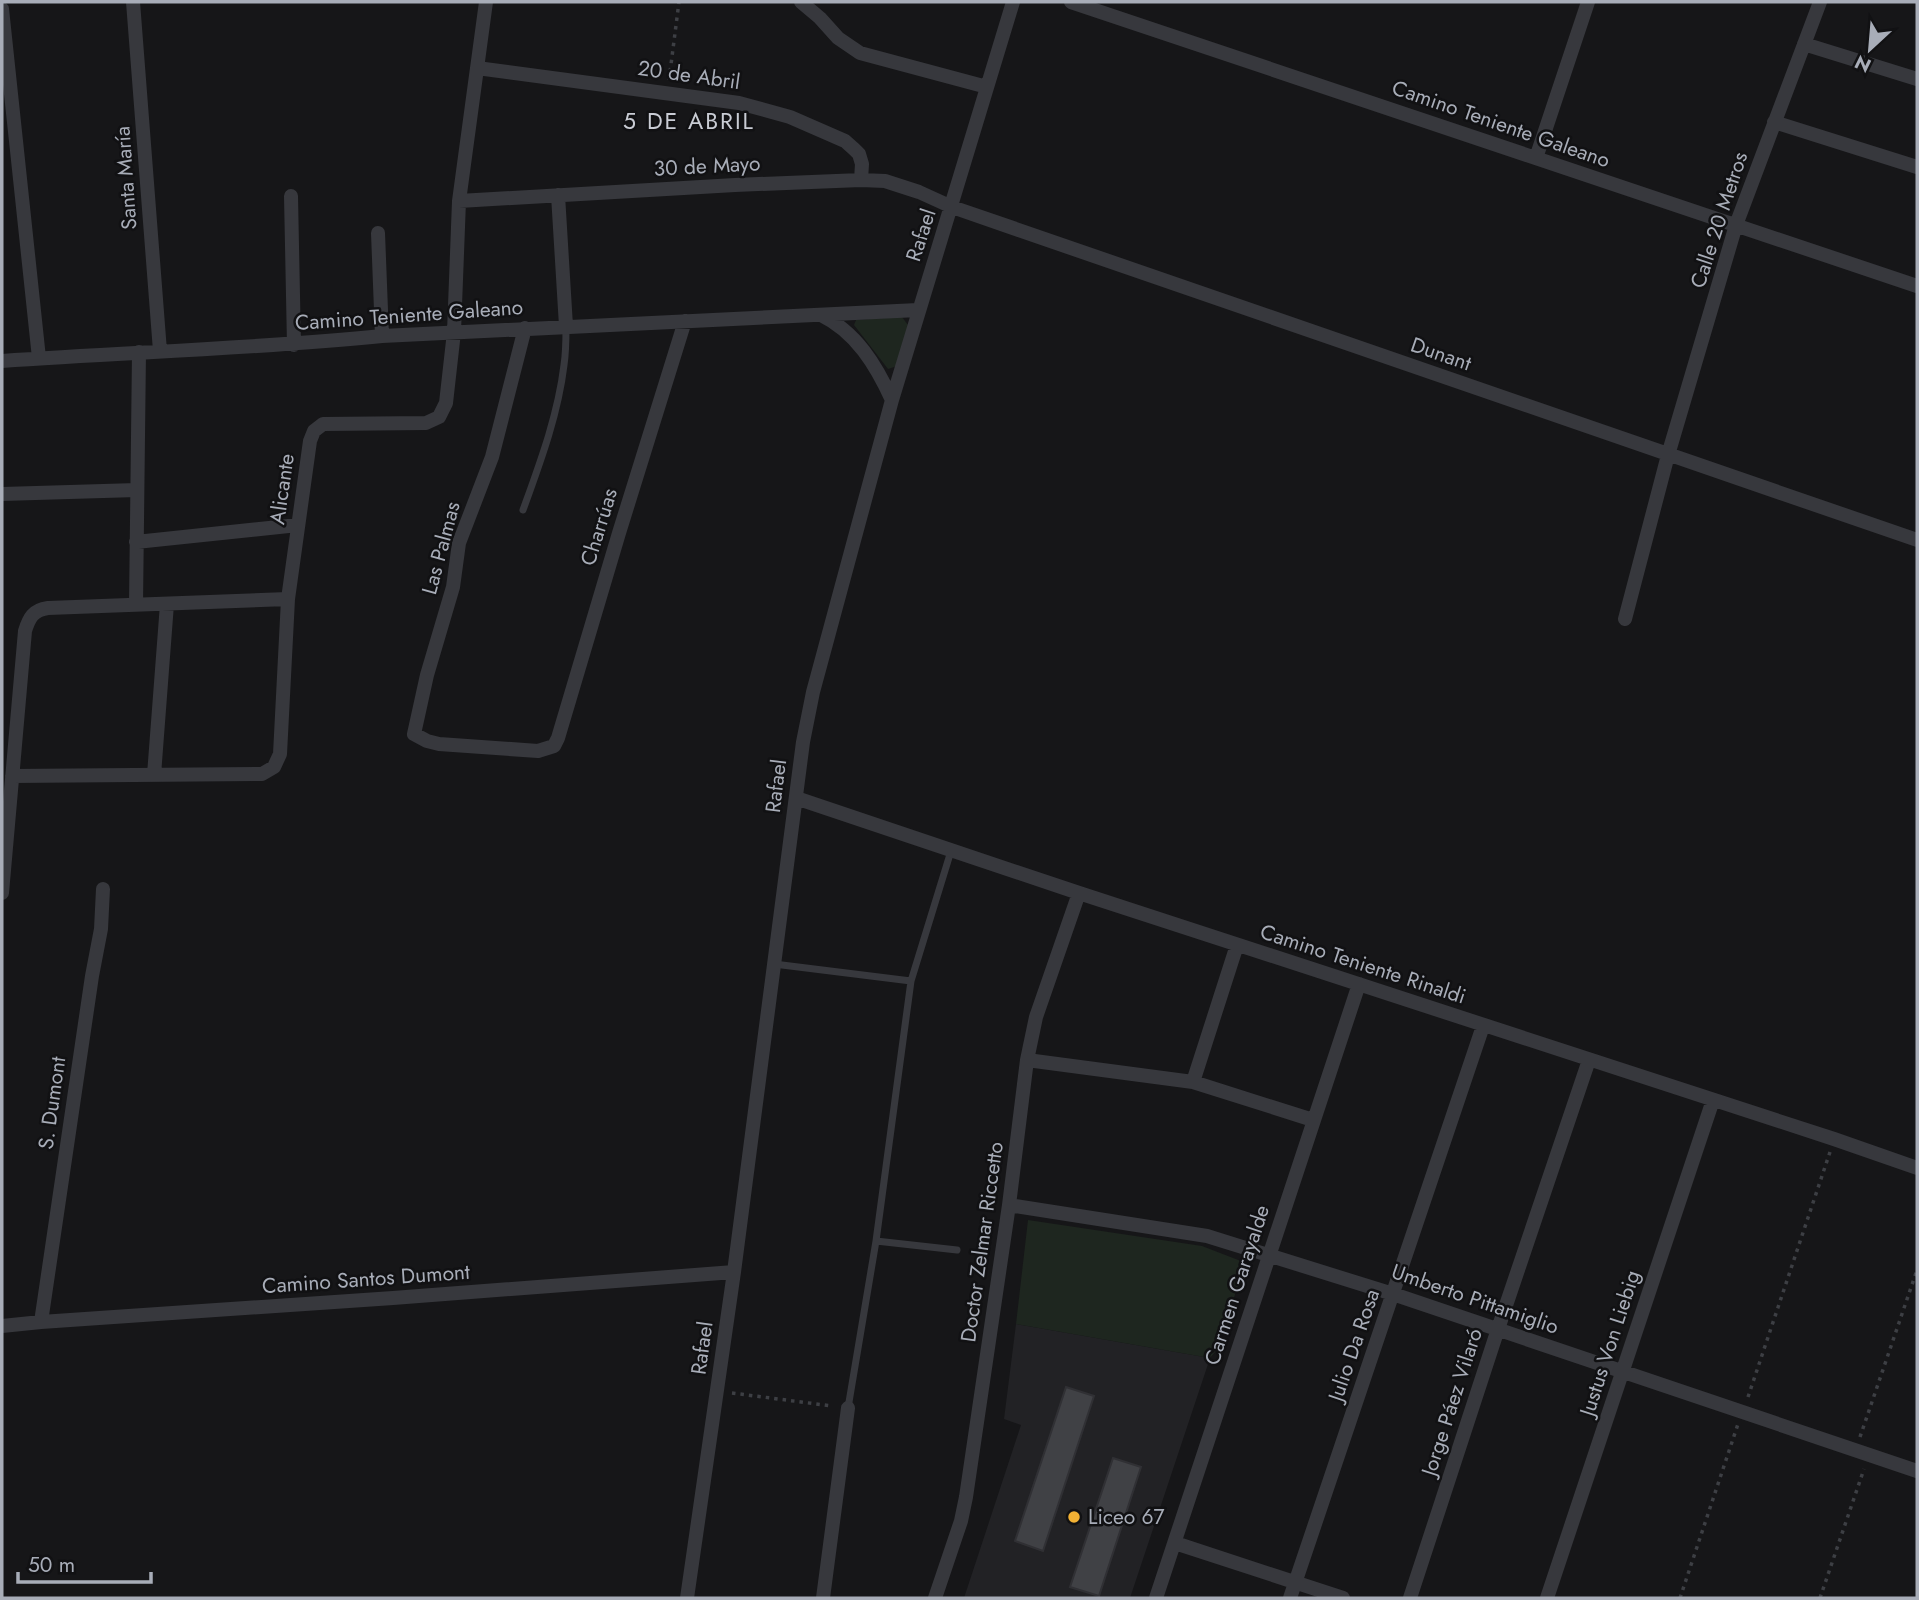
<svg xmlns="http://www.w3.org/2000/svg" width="1919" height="1600" font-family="Jost,sans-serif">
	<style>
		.built { fill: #222225 }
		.green { fill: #1e261f }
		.building { fill: #404145; stroke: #303034; stroke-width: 2 }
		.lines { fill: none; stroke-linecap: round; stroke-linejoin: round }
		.path { stroke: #3d3f44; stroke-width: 3.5; stroke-dasharray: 3.5 5; stroke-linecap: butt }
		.service { stroke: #37383d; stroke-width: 7 }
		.minor { stroke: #37383d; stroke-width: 14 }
		.poi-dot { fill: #f2b134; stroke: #111113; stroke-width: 2.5 }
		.labels { text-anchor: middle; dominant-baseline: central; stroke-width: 5; stroke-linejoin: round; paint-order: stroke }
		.street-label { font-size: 21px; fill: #a8adb8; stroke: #111113 }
		.poi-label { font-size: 21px; fill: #a8adb8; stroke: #111113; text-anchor: start }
		.neighbourhood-label { font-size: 23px; letter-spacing: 2px; fill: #c9ccd4; stroke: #111113 }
	</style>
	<rect width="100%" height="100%" fill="#161618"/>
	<path class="built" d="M1016,1324L1210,1358L1130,1598H964L1021,1425L1004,1419Z"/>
	<path class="green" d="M902,317L908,325L897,366L888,369L854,325L856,320Z
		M1028,1220L1202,1246L1246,1263L1215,1352L1210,1358L1016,1324Z"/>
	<path class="building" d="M1066,1387L1094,1396L1043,1551L1015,1541Z
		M1113,1458L1141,1467L1099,1596L1070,1587Z"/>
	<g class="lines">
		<path class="path" d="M669,80L679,2
			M732,1393L832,1406
			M1748,1397L1830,1152
			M1860,1437L1917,1270
			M1680,1598L1738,1424
			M1820,1598L1864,1469"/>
		<path class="service" d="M523,510C540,463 558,415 564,365C566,352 566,340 566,327
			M774,964L911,981
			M876,1241L957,1250
			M848,1408L876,1241L911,981L951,851"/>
		<path class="minor" d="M133,2L160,351
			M801,2L820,18L838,38L860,53L987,87
			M1071,2L1917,286
			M2,9L39,358
			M1804,44L1917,79
			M477,68L739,103L790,117L845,141L854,149L859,154L862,164L861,180
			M1774,122L1917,167
			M1536,158L1588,2
			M558,195L566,326
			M291,196L294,345
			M459,201L735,185L861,180L885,181L919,192L952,207L1917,540
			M378,233L382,336
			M821,315C856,332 876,365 892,400
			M525,328L492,457L459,543L453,587L427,675L414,734L427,741L439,744L538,751L554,746L558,738L619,533L685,321
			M2,361C128,352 255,349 382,336L918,310
			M2,494L137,490
			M136,542L298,525
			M136,605L139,352
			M1625,619L1668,455L1736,225L1820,2
			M154,775L167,604
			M12,776L262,774L274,767L280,754L288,599L310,441L314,431L323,424L426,423L439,417L446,403L454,332L459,201L486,2
			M796,798L1079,893L1834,1139L1917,1168
			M2,893L25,631C29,618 33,610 48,608L288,599
			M1027,1060L1193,1082L1313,1120
			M1193,1082L1237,945
			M1009,1205L1207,1236L1393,1294L1917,1471
			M41,1322L92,976L101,929L103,889
			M2,1326L41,1322L393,1298L734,1272
			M1175,1543L1343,1598
			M687,1598L734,1272L803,742L813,692L892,400L1013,2
			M823,1598L848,1408
			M935,1598L961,1521L966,1497L1009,1205L1027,1060L1036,1017L1079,893
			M1156,1598L1359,984
			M1290,1598L1483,1026
			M1410,1598L1498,1329L1589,1060
			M1547,1598L1713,1100"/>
	</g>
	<circle class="poi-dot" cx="1074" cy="1517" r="7"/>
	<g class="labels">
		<g class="street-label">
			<text transform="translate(689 75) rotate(8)">20 de Abril</text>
			<text transform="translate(1501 124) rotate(19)">Camino Teniente Galeano</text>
			<text transform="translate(707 166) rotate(-3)">30 de Mayo</text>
			<text transform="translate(126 178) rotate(-94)">Santa María</text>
			<text transform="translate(1719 220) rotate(-72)">Calle 20 Metros</text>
			<text transform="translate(921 235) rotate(-72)">Rafael</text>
			<text transform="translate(409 315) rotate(-4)">Camino Teniente Galeano</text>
			<text transform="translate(1441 354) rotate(19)">Dunant</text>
			<text transform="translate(282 489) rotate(-82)">Alicante</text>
			<text transform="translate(599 527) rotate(-73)">Charrúas</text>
			<text transform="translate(441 548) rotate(-75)">Las Palmas</text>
			<text transform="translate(776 786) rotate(-83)">Rafael</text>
			<text transform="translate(1363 964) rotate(18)">Camino Teniente Rinaldi</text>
			<text transform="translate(52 1103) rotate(-82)">S. Dumont</text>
			<text transform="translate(982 1242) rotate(-82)">Doctor Zelmar Riccetto</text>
			<text transform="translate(366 1279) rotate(-4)">Camino Santos Dumont</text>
			<text transform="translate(1237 1285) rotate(-72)">Carmen Garayalde</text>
			<text transform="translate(1475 1299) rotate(19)">Umberto Pittamiglio</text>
			<text transform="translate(1610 1343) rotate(-72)">Justus Von Liebig</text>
			<text transform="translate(1354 1345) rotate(-71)">Julio Da Rosa</text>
			<text transform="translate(702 1348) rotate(-82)">Rafael</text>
			<text transform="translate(1452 1402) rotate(-72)">Jorge Páez Vilaró</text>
		</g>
		<g class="poi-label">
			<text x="1088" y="1517">Liceo 67</text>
		</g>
		<g class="neighbourhood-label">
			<text x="689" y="121">5 DE ABRIL</text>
		</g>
	</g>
	<rect width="1919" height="1600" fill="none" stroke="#a8adb8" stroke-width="7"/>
	<g transform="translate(1870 49) rotate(206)" stroke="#111113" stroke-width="5" paint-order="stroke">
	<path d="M0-5L12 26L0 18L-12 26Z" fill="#a8adb8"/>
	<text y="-10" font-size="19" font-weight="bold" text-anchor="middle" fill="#a8adb8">N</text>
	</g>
	<path d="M18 1572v10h133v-10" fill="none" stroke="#a8adb8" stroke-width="3.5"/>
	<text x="28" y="1572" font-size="21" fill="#a8adb8" stroke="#111113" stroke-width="5" paint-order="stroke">50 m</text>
</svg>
